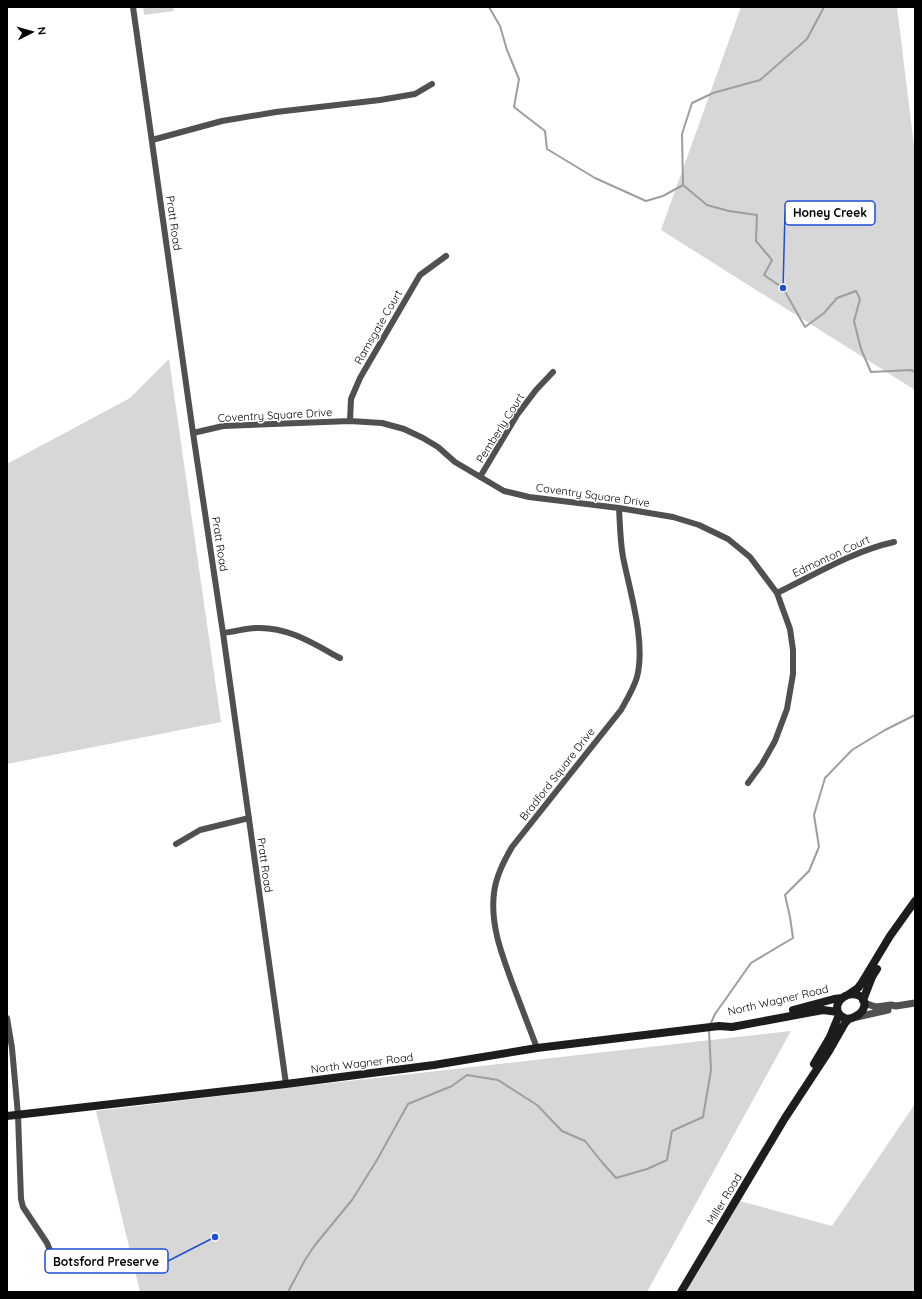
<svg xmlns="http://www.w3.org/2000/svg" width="922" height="1299" font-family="Quicksand,sans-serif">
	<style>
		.green { fill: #d7d7d7 }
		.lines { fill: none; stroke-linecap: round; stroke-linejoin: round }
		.stream { stroke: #9e9e9e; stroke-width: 2 }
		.minor { stroke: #505050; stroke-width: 6 }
		.tertiary { stroke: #505050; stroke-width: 7 }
		.secondary { stroke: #1d1d1d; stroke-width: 8 }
		.labels { text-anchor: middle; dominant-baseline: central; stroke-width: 3; stroke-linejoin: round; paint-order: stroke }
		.street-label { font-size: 11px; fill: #000; stroke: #fff }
		.leader { fill: none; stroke: #1d4ed8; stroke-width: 1.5 }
		.callout-dot { fill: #1d4ed8; stroke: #fff; stroke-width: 1.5 }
		.callout { fill: #fff; stroke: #1d4ed8; stroke-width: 1.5 }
		.callout-label { font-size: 12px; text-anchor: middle; font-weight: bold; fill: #000 }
	</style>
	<rect width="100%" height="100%" fill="#fff"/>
	<path class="green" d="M143,7H173L174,11L144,15Z
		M741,7H897L915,154V390L661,230Z
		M169,359L221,722L7,764V464L130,398Z
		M791,1031L647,1292H140L96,1111L287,1088Z
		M915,1104V1292H681L736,1200L832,1226Z"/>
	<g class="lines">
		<path class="stream" d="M489,7L500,26L507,50L519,79L514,107L545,131L547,149L595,178L646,201L663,196L683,185
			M683,185L707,205L729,211L757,215L756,241L772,260L764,275L783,288L805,327L824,313L837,298L856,291L860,299L854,321L861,349L871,372L911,370L915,372
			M683,185L682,134L692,103L713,93L760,80L807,39L824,7
			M710,1025L715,1014L751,963L793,938L790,917L785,895L809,871L819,847L814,815L825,778L852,750L885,730L915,715
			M288,1292L305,1260L315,1245L352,1200L377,1160L408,1104L452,1086L467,1075L498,1080L537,1105L562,1131L585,1141L601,1161L616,1178L647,1169L667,1160L672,1131L703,1117L711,1070L709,1030"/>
		<path class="minor" d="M133,7L193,433L223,633L286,1084
			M152,140L222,121L276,112L380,100L415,94L432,84
			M350,421L351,399L360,378L420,275L446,256
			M193,433L223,426L350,421L382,423L404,429L423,438L438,447L455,462L504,491L529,497L619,508L673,517L699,525L728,539L750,557L777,593L790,629L793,650V674L787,709L775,741L762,764L748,783
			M480,477L517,415L536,390L553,372
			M777,593C814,575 853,551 894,542
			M223,633C234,632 246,628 257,628C289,627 314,644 340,658
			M176,844L200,830L249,818
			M7,1018L12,1048L18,1115L21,1199L23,1207L47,1243L54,1260
			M537,1048C529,1027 521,1006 513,985C502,955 490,925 494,893C496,876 504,861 512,847L621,710C627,699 634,688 637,677C646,642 630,592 623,557C620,540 620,524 619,508"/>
		<path class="tertiary" d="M864,1003L876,1007L891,1005L896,1006L915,1003
			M857,1017L888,1010"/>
		<path class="secondary" d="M849,994L858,988L861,984L890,936L915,901
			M853,994C872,996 866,1017 847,1019C830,1013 837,995 853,994Z
			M863,1000L872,977L877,969
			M793,1010L834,999L842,998
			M814,1064L830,1037L839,1015
			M7,1116L286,1084L434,1065L537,1048L719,1026L732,1027L823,1010L838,1012
			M681,1292L785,1118L829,1051L845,1023L849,1019"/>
	</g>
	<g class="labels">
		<g class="street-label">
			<text transform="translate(174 223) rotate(82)">Pratt Road</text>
			<text transform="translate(378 327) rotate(-60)">Ramsgate Court</text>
			<text transform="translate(275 415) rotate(-3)">Coventry Square Drive</text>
			<text transform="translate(500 428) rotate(-58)">Pemberly Court</text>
			<text transform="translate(593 495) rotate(8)">Coventry Square Drive</text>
			<text transform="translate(220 544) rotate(81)">Pratt Road</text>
			<text transform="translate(831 556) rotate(-25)">Edmonton Court</text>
			<text transform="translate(557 774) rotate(-52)">Bradford Square Drive</text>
			<text transform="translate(265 865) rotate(82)">Pratt Road</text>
			<text transform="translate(778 1000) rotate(-13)">North Wagner Road</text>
			<text transform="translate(362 1063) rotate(-7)">North Wagner Road</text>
			<text transform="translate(724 1199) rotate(-59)">Miller Road</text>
		</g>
	</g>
	<path class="leader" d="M783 288L785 213M215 1237L168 1261"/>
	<g class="callout-dot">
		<circle cx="783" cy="288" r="4"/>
		<circle cx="215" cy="1237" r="4"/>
	</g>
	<g class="callout">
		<rect x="785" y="201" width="90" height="24" rx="4"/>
		<rect x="45" y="1249" width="123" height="24" rx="4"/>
	</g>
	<g class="callout-label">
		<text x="830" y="217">Honey Creek</text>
		<text x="106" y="1266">Botsford Preserve</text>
	</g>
	<rect width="922" height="1299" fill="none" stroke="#000000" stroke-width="16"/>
	<g transform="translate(32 32) rotate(84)" stroke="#ffffff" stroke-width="3" paint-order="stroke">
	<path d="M0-3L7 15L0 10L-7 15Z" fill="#000000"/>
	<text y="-6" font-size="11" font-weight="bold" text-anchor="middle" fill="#000000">N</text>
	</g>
</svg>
